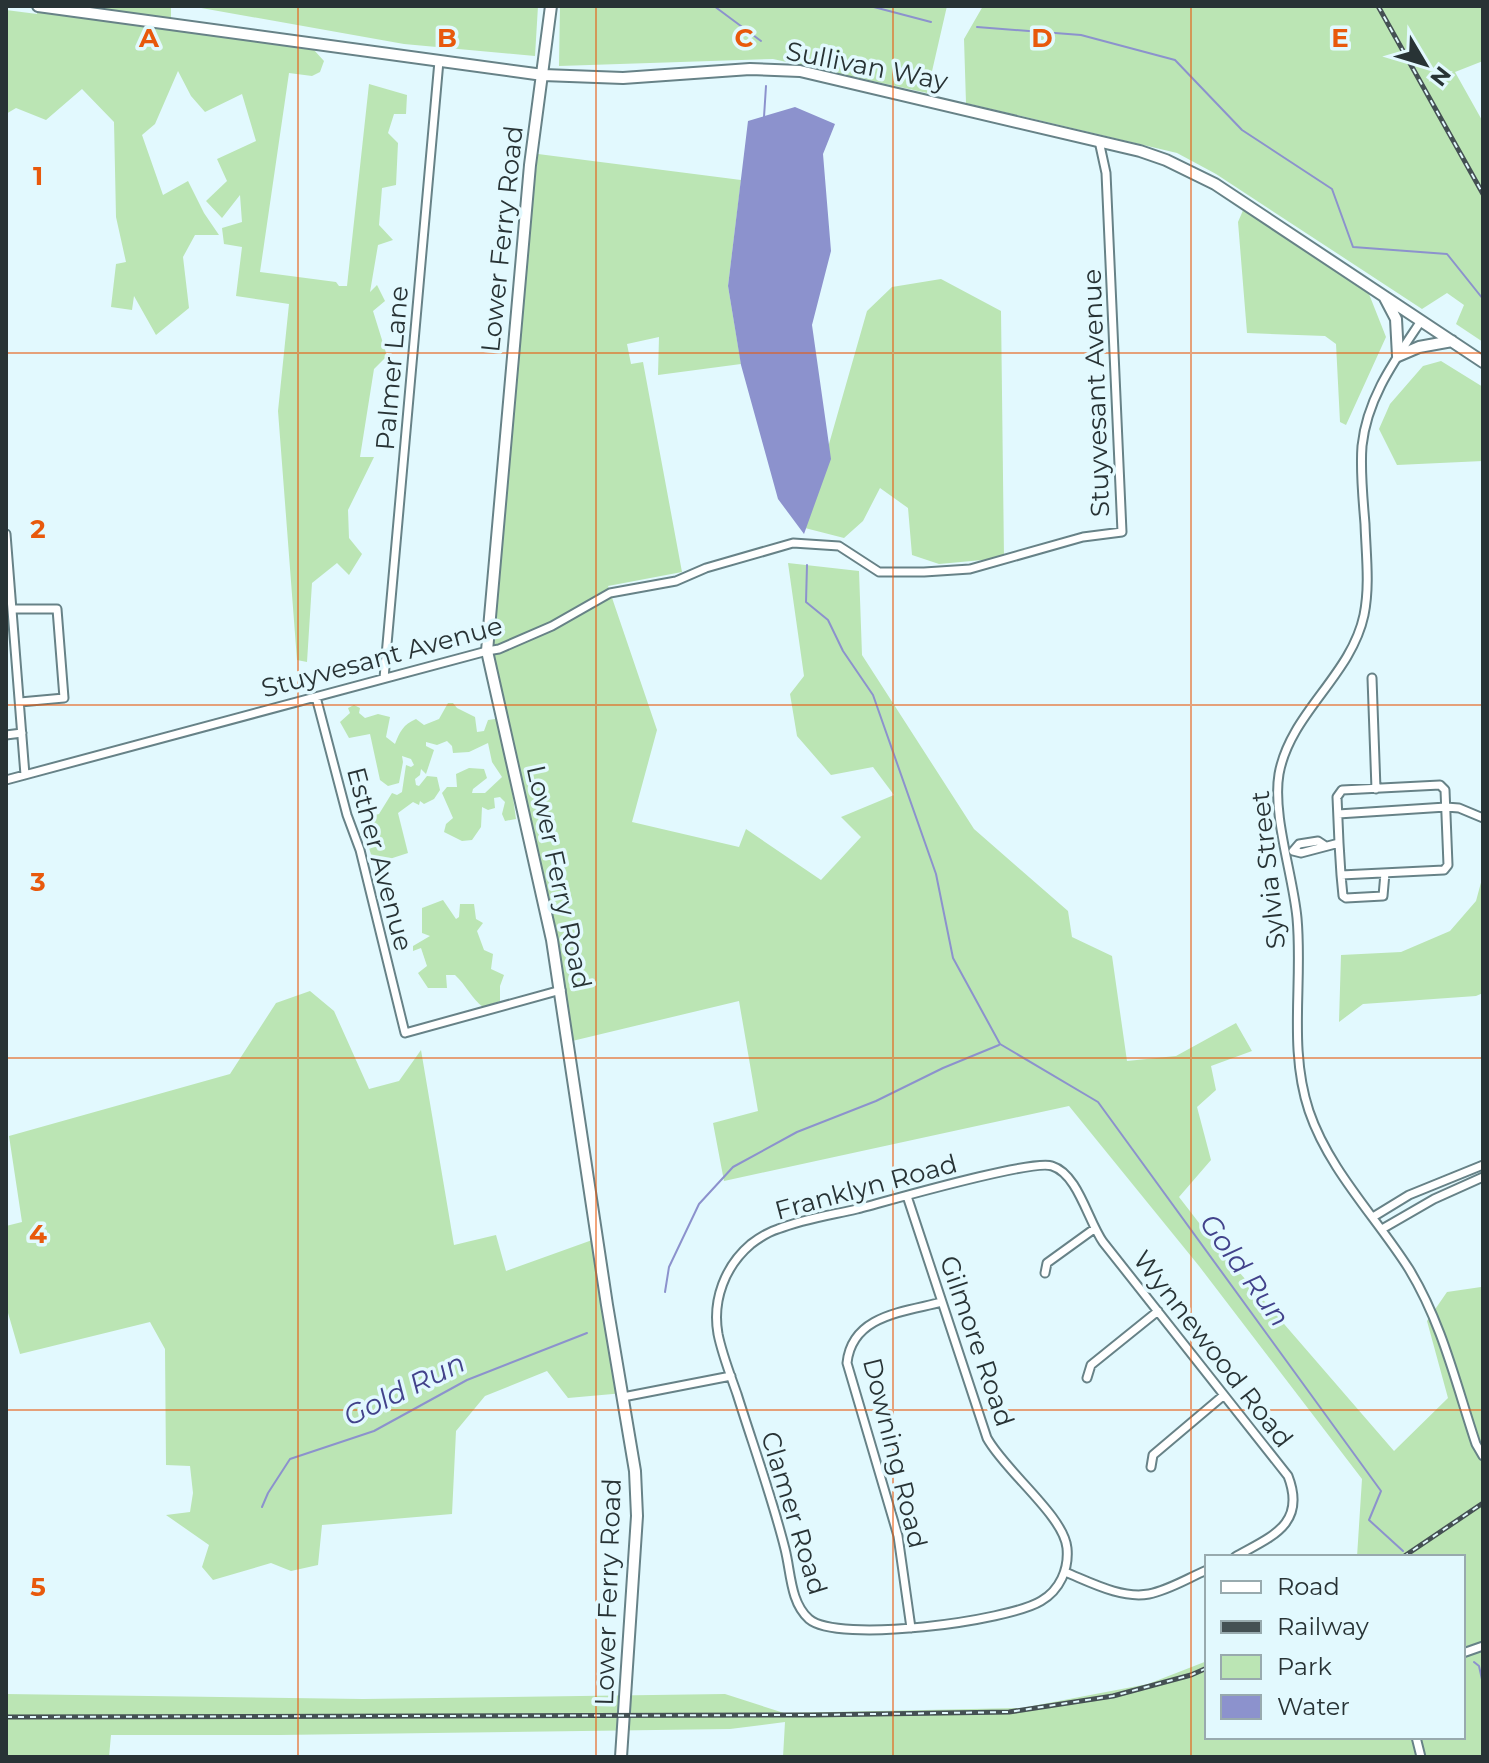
<svg xmlns="http://www.w3.org/2000/svg" width="1489" height="1763" font-family="Montserrat,sans-serif">
	<style>
		.green { fill: #bbe5b4 }
		.water { fill: #8c92cd }
		.lines { fill: none; stroke-linecap: round; stroke-linejoin: round }
		.stream { stroke: #8c92cd; stroke-width: 2 }
		.street-casing { stroke: #678287; stroke-width: 11 }
		.secondary-casing { stroke: #678287; stroke-width: 14 }
		.street { stroke: #fff; stroke-width: 7 }
		.secondary { stroke: #fff; stroke-width: 10 }
		.rail-casing { stroke: #445053; stroke-width: 5 }
		.rail { stroke: #e2f9fe; stroke-width: 2; stroke-dasharray: 6; stroke-linecap: butt }
		.grid { fill: none; stroke: #e8590c; stroke-width: 2; stroke-opacity: 0.55 }
		.labels { text-anchor: middle; dominant-baseline: central; stroke-width: 7; stroke-linejoin: round; paint-order: stroke }
		.street-label { font-size: 26px; fill: #283335; stroke: #e2f9fe }
		.water-label { font-size: 28px; font-style: italic; fill: #42428b; stroke: #e2f9fe }
		.grid-label { font-size: 26px; text-anchor: middle; font-weight: bold; fill: #e8590c; stroke: #e2f9fe; stroke-width: 7; stroke-linejoin: round; paint-order: stroke }
	</style>
	<rect width="100%" height="100%" fill="#e2f9fe"/>
	<path class="green" d="M37,6H171V27L314,50L324,61L320,72L312,76L289,73L260,272L336,282L339,286H347L369,84L407,95L406,114H394L388,133L398,143L396,185L382,188L379,225L393,240L378,245L370,292L377,285L385,301L373,311L387,356L374,369L360,457H374L348,510L349,538L362,554L349,575L337,563L312,583L307,662L297,660L278,411L289,304L236,296L242,247L224,244L222,228L242,222L240,195L222,218L206,201L227,181L217,159L256,141L242,94L205,112L191,96L178,71L155,124L142,135L163,195L188,181L204,213L219,235H195L183,257L189,308L156,335L134,296L132,310L111,307L116,264L126,262L116,217L114,122L82,89L46,120L16,108L6,114V10L37,14Z
		M190,6H538L535,56L404,44Z
		M560,6H947L927,93L773,59L559,66Z
		M983,6H1481L1483,61L1455,72L1483,122V342L1456,324L1464,305L1447,293L1422,309L1216,174L1177,153L966,103L964,39Z
		M538,154L741,180L728,286L741,364L658,375L659,337L627,344L631,364L643,362L682,572L608,586L657,730L632,822L739,847L746,829L821,880L861,837L841,817L894,795L873,767L831,775L797,736L790,694L804,676L788,563L859,571L862,655L974,829L1068,911L1072,937L1112,956L1127,1061L1176,1056L1236,1023L1252,1051L1211,1066L1216,1090L1197,1107L1211,1160L1179,1197L1220,1250L1394,1451L1448,1398L1427,1321L1447,1292L1481,1287L1483,1290V1757H783L785,1722L730,1729L279,1735H111L109,1757H6V1694L363,1699L725,1694L784,1713L1022,1708L1148,1684L1207,1661V1737H1463V1557H1357L1362,1479L1199,1266L1069,1106L724,1181L713,1123L758,1111L739,1001L568,1042L491,643L495,522Z
		M1244,208L1369,294L1386,337L1346,425L1340,422L1336,344L1325,336L1247,333L1238,222Z
		M941,279L1001,311L1004,558L939,564L912,555L908,508L880,488L863,521L844,538L805,528L867,311L892,287Z
		M1441,361L1483,387V461L1397,465L1379,429L1390,404L1423,366Z
		M448,703H453L457,708L475,717L477,732L484,731L488,720L502,718L516,819L505,821L502,814L505,802L500,797L494,798L495,808L488,810L482,807L481,827L472,840L462,841L444,832L446,824L453,818L442,793L447,787H457L456,774L469,768L484,769L487,778L473,789L472,793H485L502,777L492,762L488,743L469,752L453,753L452,746L447,741L437,745L426,742V746L434,750L426,774L421,769L420,775L415,779L416,785L419,786L427,776L437,777L440,790L434,799L424,804L420,801L419,805L413,802L398,813L408,853L374,864L360,819L379,814L392,793L397,795L402,792L406,765L411,767L414,765L411,759L402,756L403,762L399,783L388,786L380,780L370,734L349,738L340,722L350,713L348,708L354,705L360,708L359,713L365,718L378,714L390,717L386,737L395,744C400,731 403,725 416,719L424,725L439,719Z
		M1483,875V993L1476,996L1363,1004L1339,1022L1341,955L1401,952L1450,931L1476,901Z
		M443,900L456,919L459,917L460,904H474L476,919L483,923L477,931L484,950L493,954L491,969L504,975L500,986V1001L483,1007C472,999 466,985 455,975H446L447,988H428L418,973L427,966L421,948L413,951V946L430,936L422,933V908Z
		M310,991L334,1011L369,1089L399,1081L421,1050L454,1245L496,1235L506,1271L595,1239L624,1393L568,1398L547,1371L485,1396L456,1431L452,1514L322,1525L318,1565L291,1571L271,1563L213,1580L202,1567L209,1545L166,1515L190,1512L193,1493L190,1466L166,1465L165,1349L150,1322L20,1354L6,1306V1226L22,1222L9,1136L230,1074L276,1003Z"/>
	<path class="water" d="M795,107L835,124L823,154L831,251L812,325L831,459L804,534L778,499L741,365L728,286L748,121Z"/>
	<g class="lines">
		<path class="stream" d="M714,6L761,41
			M870,6L931,22
			M977,27L1081,35L1175,60L1242,130L1332,189L1353,247L1447,254L1483,299
			M764,117L766,86
			M807,565L806,602L828,620L843,651L873,695L936,874L953,958L1000,1044L1098,1102L1381,1491L1369,1520L1403,1551
			M665,1292L669,1267L699,1204L733,1167L797,1132L876,1101L943,1068L999,1045
			M262,1507L268,1493L290,1459L374,1431L467,1380L587,1333
			M1474,1662L1479,1666L1483,1684"/>
		<defs>
			<path id="street" d="M1421,321C1395,360 1367,398 1362,446C1360,472 1363,498 1365,524C1366,554 1370,586 1364,615C1351,676 1290,713 1279,774C1272,815 1293,875 1297,918C1303,983 1288,1048 1309,1111C1329,1170 1376,1217 1409,1269C1442,1323 1456,1384 1476,1444L1483,1456
				M6,534L25,775
				M12,609H57L64,698L20,702
				M384,678L439,61
				M1372,678L1376,789
				M316,697L347,815L360,850L405,1033L561,990
				M6,735L22,733
				M6,780L487,651L499,649L552,626L610,593L676,581L706,568L793,543L839,546L879,572H924L970,569L1083,537L1122,532L1106,173L1099,141
				M1338,814L1446,807L1459,808L1483,818
				M1324,845L1318,841L1299,844L1293,851L1301,853L1339,843L1337,797L1342,790L1440,785L1445,790L1448,865L1444,870L1341,875L1339,843
				M1341,875L1343,896L1346,898L1383,896L1385,873
				M907,1196L987,1438C1005,1471 1064,1516 1067,1548C1069,1569 1060,1590 1041,1601C1008,1621 838,1644 809,1619C790,1602 791,1572 785,1549C772,1497 753,1445 737,1394C730,1374 722,1354 718,1334C712,1300 725,1266 751,1244C759,1238 768,1232 778,1229C803,1219 831,1215 857,1209C888,1201 1031,1159 1052,1166C1078,1174 1088,1221 1103,1242L1288,1476C1307,1525 1270,1537 1235,1557
				M1373,1217L1409,1195L1483,1165
				M1382,1229L1434,1199L1483,1177
				M1045,1273L1047,1263L1094,1229
				M1087,1378L1091,1365L1158,1311
				M623,1397L731,1376
				M1151,1467L1153,1455L1224,1395
				M1065,1572C1090,1582 1121,1599 1149,1594C1169,1590 1188,1578 1207,1570
				M911,1628L898,1536L847,1363C852,1315 904,1312 942,1302
				M1463,1653L1483,1646
				M1416,1737L1421,1757"/>
			<path id="secondary" d="M38,6L543,75L623,78L750,69L800,71L1140,151L1166,160L1215,184L1483,362
				M551,6L530,165L487,651L552,940L607,1305L635,1471L637,1516L621,1757
				M1385,298L1396,319L1398,356L1419,347L1452,341"/>
		</defs>
		<use href="#street" class="street-casing"/>
		<use href="#secondary" class="secondary-casing"/>
		<use href="#street" class="street"/>
		<use href="#secondary" class="secondary"/>
		<defs>
			<path id="rail" d="M1378,6L1483,194
				M1403,1557L1483,1503
				M6,1717L811,1715L1009,1712L1113,1696L1191,1675L1207,1668"/>
		</defs>
		<use href="#rail" class="rail-casing"/>
		<use href="#rail" class="rail"/>
	</g>
	<path class="grid" d="M298,6V1757M596,6V1757M893,6V1757M1191,6V1757M6,353H1483M6,705H1483M6,1058H1483M6,1410H1483"/>
	<g class="labels">
		<g class="street-label">
			<text transform="translate(867 66) rotate(11)">Sullivan Way</text>
			<text transform="translate(502 239) rotate(-84)">Lower Ferry Road</text>
			<text transform="translate(392 368) rotate(-85)">Palmer Lane</text>
			<text transform="translate(1096 393) rotate(-92)">Stuyvesant Avenue</text>
			<text transform="translate(382 657) rotate(-15)">Stuyvesant Avenue</text>
			<text transform="translate(380 859) rotate(75)">Esther Avenue</text>
			<text transform="translate(1268 870) rotate(-96)">Sylvia Street</text>
			<text transform="translate(559 877) rotate(78)">Lower Ferry Road</text>
			<text transform="translate(866 1187) rotate(-15)">Franklyn Road</text>
			<text transform="translate(977 1341) rotate(71)">Gilmore Road</text>
			<text transform="translate(1213 1349) rotate(52)">Wynnewood Road</text>
			<text transform="translate(895 1453) rotate(76)">Downing Road</text>
			<text transform="translate(794 1513) rotate(73)">Clamer Road</text>
			<text transform="translate(608 1592) rotate(-88)">Lower Ferry Road</text>
		</g>
		<g class="water-label">
			<text transform="translate(1245 1270) rotate(54)">Gold Run</text>
			<text transform="translate(404 1389) rotate(-26)">Gold Run</text>
		</g>
	</g>
	<g class="grid-label">
		<text x="149" y="47">A</text>
		<text x="447" y="47">B</text>
		<text x="744" y="47">C</text>
		<text x="1042" y="47">D</text>
		<text x="1340" y="47">E</text>
		<text x="38" y="185">1</text>
		<text x="38" y="538">2</text>
		<text x="38" y="891">3</text>
		<text x="38" y="1243">4</text>
		<text x="38" y="1596">5</text>
	</g>
	<rect width="1489" height="1763" fill="none" stroke="#283335" stroke-width="16"/>
	<rect x="1205" y="1555" width="260" height="184" fill="#e2f9fe" stroke="#98aaae" stroke-width="2"/>
	<rect x="1221" y="1581" width="40" height="12" fill="#ffffff" stroke="#98aaae" stroke-width="2"/>
	<text x="1277" y="1595" font-size="24" fill="#283335">Road</text>
	<rect x="1221" y="1621" width="40" height="12" fill="#445053" stroke="#98aaae" stroke-width="2"/>
	<text x="1277" y="1635" font-size="24" fill="#283335">Railway</text>
	<rect x="1221" y="1655" width="40" height="24" fill="#bbe5b4" stroke="#98aaae" stroke-width="2"/>
	<text x="1277" y="1675" font-size="24" fill="#283335">Park</text>
	<rect x="1221" y="1695" width="40" height="24" fill="#8c92cd" stroke="#98aaae" stroke-width="2"/>
	<text x="1277" y="1715" font-size="24" fill="#283335">Water</text>
	<g transform="translate(1425 64) rotate(128)" stroke="#e2f9fe" stroke-width="6" paint-order="stroke">
	<path d="M0-6L14 30L0 20L-14 30Z" fill="#283335"/>
	<text y="-12" font-size="22" font-weight="bold" text-anchor="middle" fill="#283335">N</text>
	</g>
</svg>
